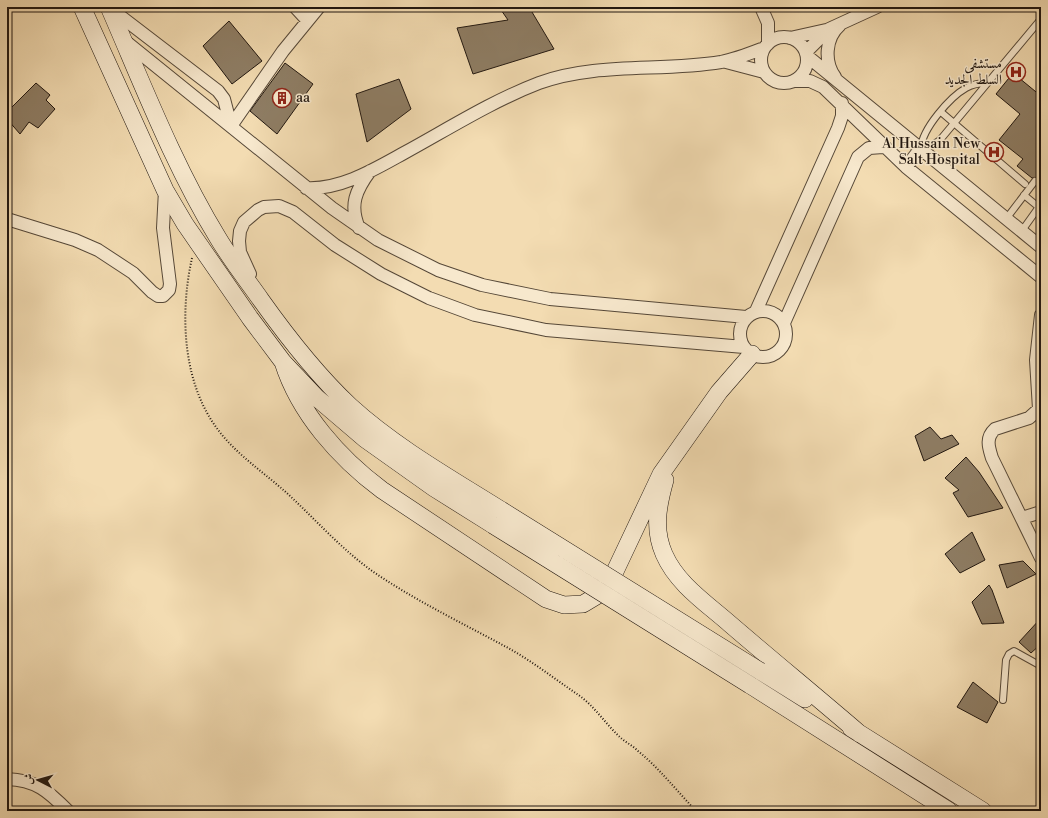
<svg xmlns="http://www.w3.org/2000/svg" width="1048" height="818" font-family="'Libre Bodoni',Amiri,serif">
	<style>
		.building { fill: #8e7d64; stroke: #211710 }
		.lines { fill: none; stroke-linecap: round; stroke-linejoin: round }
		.service-casing { stroke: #564838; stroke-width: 8 }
		.minor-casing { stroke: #564838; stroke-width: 14 }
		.secondary-casing { stroke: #211710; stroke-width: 18 }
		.path { stroke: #211710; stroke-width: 2; stroke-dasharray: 1 2; stroke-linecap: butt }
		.service { stroke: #f7e8cd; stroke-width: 6 }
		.minor { stroke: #f7e8cd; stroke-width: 12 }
		.secondary { stroke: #f7e8cd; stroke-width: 17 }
		.secondary-bridge-casing { stroke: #211710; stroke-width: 18; stroke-linecap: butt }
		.secondary-bridge { stroke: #f7e8cd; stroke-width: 17 }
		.labels { text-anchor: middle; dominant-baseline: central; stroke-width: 3; stroke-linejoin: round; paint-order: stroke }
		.poi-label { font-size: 14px; fill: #211710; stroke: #f7e8cd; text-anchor: end }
	</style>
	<rect width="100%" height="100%" fill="#f3dcb2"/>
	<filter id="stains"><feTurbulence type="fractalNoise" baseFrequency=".005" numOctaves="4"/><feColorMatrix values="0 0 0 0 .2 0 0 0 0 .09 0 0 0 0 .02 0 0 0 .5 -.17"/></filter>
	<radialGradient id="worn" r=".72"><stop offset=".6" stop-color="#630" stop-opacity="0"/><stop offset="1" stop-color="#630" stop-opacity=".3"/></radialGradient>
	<path class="building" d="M499,7H529L554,49L473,74L457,28L508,20Z
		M229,21L262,61L232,84L203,46Z
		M285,63L313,84L277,134L250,111Z
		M1013,73L1041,96V186L1039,184L1038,178H1032L1017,166L1023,159L999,140L1020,114L996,94Z
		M399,79L411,109L367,142L356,94Z
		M36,83L50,95L46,100L55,109L38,128L29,122L20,134L7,119V112Z
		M930,427L941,439L952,435L959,444L924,461L915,436Z
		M966,457L979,472L1003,508L968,517L953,493L959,490L945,478Z
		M972,532L985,560L960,573L945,554Z
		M1023,561L1036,574L1007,588L999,565Z
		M989,585L992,590L1004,623L982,624L972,602Z
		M1041,618V644L1031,653L1019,642Z
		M973,682L998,702L987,723L957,707Z"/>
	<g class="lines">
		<defs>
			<path id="service" d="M987,83C980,83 973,84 966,88C950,97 922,129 921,148L931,146L940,140L1041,19
				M941,112L1025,184
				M1024,195L1041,209
				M1006,219L1035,181
				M1021,232L1041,204
				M1003,700L1006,660L1009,654L1014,651L1041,666"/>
			<path id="minor" d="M295,7L307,20
				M761,7L768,23V44
				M111,9L218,91L224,99L231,126
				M761 60a23 23 0 1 1 46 0a23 23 0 1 1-46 0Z
				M790,38L826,30
				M125,41L332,208L378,240L438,270L482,285L550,299L746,317
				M806,52L829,29L877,7
				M807,56L1041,247
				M726,62L764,72
				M835,77C824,62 825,38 840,25
				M795,81H810L823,87L906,167L1041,277
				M231,126L283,51L319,7
				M906,167L921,148
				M306,188C341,190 375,169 404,153C448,129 492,101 539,83C597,62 661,72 721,62C736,59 751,53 764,48
				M7,219L75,240L98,250L133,273L152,292L158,296H163L169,290L170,284L163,228L165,190
				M359,228C349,205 356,190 370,171
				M250,274L240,252L239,241L240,231L244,222L258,210L264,207L279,206L293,212L335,245L381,274L429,298L475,315L546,330L744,347
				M740 334a23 23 0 1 1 46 0a23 23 0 1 1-46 0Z
				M756,311L838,128L842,116V103
				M1041,315L1036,360L1039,409L1029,418L995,429C985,438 989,448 992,458L1041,558
				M784,323L858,157L869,148L883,147
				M1022,518L1041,512
				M7,779C36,780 48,791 68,811"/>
			<path id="secondary" d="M82,7L165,190L185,224L250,318L283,362L317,398L365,439L434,488L493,525
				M109,7C143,85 174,166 218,238C231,260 247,280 261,300C288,338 316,374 350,406C395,447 450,478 501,510
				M283,362C299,413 339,458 382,490L546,599L564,605L583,604L603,592L610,582L661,474L719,392L752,354
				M665,480C658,505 653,529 664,554C677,584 706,603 730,624C773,661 817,697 860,734
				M760,671L805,699
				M750,685L949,811
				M851,728L983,811"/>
		</defs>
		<use href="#service" class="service-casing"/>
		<use href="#minor" class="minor-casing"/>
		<use href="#secondary" class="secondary-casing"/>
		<path class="path" d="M192,258C180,312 182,380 216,427C235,454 265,473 289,495C318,522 345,553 378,575C420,603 466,625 510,649C533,662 555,679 577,694C594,705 606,725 622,739C627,743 633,746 638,751C659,768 677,791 696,811"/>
		<use href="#service" class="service"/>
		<use href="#minor" class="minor"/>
		<use href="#secondary" class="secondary"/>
		<defs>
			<path id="secondary-bridge" d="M501,510L760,671
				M493,525L750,685"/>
		</defs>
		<use href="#secondary-bridge" class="secondary-bridge-casing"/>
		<use href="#secondary-bridge" class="secondary-bridge"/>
	</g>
	<defs>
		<symbol id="hospital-ring" viewBox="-11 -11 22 22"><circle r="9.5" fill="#f7e8cd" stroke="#8f2418" stroke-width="1.5"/><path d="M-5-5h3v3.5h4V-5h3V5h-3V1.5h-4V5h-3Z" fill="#8f2418"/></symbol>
		<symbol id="building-ring" viewBox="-11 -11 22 22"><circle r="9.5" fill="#f7e8cd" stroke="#8f2418" stroke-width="1.5"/><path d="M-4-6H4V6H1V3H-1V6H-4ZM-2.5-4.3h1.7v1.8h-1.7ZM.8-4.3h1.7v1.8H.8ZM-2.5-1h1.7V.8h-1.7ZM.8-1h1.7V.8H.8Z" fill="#8f2418"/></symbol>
	</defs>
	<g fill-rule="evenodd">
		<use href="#hospital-ring" x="1005" y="61" width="22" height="22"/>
		<use href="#building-ring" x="271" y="87" width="22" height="22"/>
		<use href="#hospital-ring" x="983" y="141" width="22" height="22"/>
	</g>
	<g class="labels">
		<g class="poi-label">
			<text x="1002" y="64">مستشفى<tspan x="1002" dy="16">السلط الجديد</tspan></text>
			<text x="296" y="98" text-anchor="start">aa</text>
			<text x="980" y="144">Al Hussain New<tspan x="980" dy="16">Salt Hospital</tspan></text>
		</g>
	</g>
	<rect width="1048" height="818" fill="none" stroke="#f3dcb2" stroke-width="24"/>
	<rect x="8" y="8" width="1032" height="802" fill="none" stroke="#211710" stroke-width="2"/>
	<rect x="12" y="12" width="1024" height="794" fill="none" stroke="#211710"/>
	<g transform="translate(38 780) rotate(276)" stroke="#f7e8cd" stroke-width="3" paint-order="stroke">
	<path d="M0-3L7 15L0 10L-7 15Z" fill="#211710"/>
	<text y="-6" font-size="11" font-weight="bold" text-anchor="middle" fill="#211710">ش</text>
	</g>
	<rect width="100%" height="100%" filter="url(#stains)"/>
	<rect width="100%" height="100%" fill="url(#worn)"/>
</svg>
